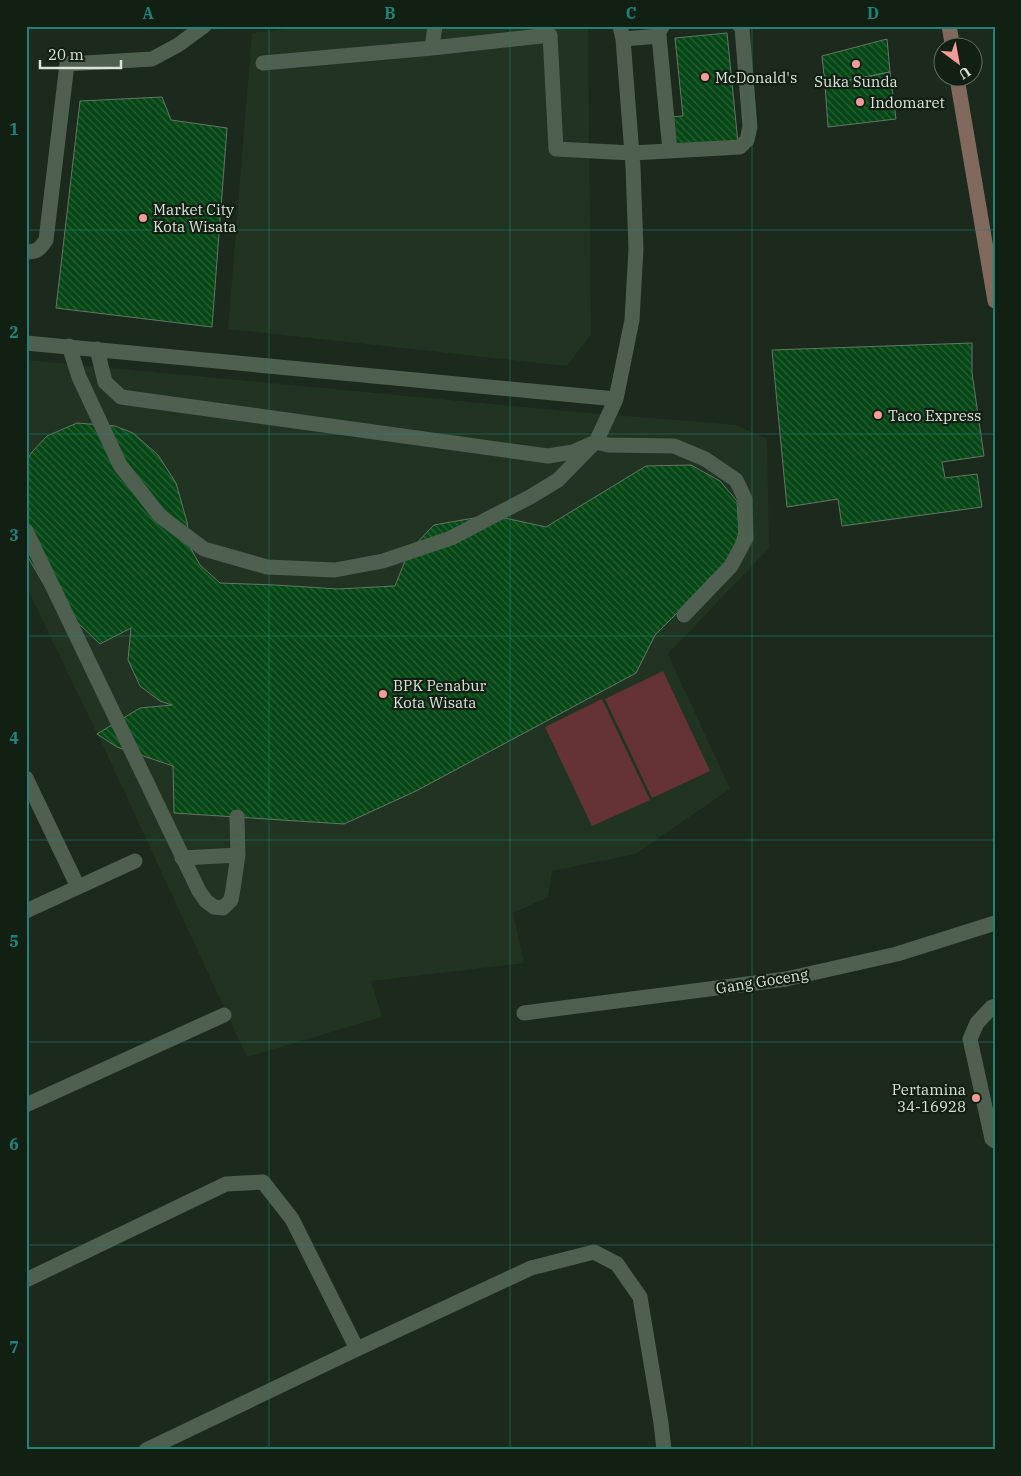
<svg xmlns="http://www.w3.org/2000/svg" width="1021" height="1476" font-family="'IBM Plex Serif',serif">
	<style>
		.built { fill: #213422 }
		.green { fill: #653333 }
		.building { fill: url(#building-back-hatch); stroke: #657565 }
		.lines { fill: none; stroke-linecap: round; stroke-linejoin: round }
		.lane { stroke: #4f5f50; stroke-width: 15 }
		.street { stroke: #4f5f50; stroke-width: 15 }
		.secondary { stroke: #82695e; stroke-width: 15 }
		.grid { fill: none; stroke: #238179; stroke-width: 1; stroke-opacity: 0.55 }
		.poi-dot { fill: #f59b99; stroke: #122013; stroke-width: 2 }
		.labels { text-anchor: middle; dominant-baseline: central; stroke-width: 4.5; stroke-linejoin: round; paint-order: stroke }
		.poi-label { font-size: 15px; fill: #dae3da; stroke: #122013; text-anchor: start }
		.street-label { font-size: 15px; fill: #dae3da; stroke: #122013 }
		.neatline { fill: none; stroke: #238179; stroke-width: 2 }
		.grid-label { font-size: 16px; text-anchor: middle; font-weight: bold; fill: #238179 }
	</style>
	<defs>
		<pattern id="building-back-hatch" width="6" height="6" patternUnits="userSpaceOnUse" patternTransform="scale(1.25)"><rect width="6" height="6" fill="#054815"/><path d="M-1 5l2 2M0 0l6 6M5-1l2 2" fill="none" stroke="#296236"/></pattern>
	</defs>
	<rect width="100%" height="100%" fill="#1b2a1c"/>
	<path class="built" d="M315,26H588L591,334L567,366L228,329L252,33Z
		M26,360L577,412L736,425L767,439L769,548L668,654L730,789L635,854L552,871L548,897L513,913L524,963L371,981L382,1017L247,1057L107,754L26,586Z"/>
	<path class="green" d="M663,671L710,771L652,798L605,699Z
		M602,699L650,800L592,826L545,727Z"/>
	<path class="building" d="M727,33L738,143L673,150L669,117L683,116L675,38Z
		M887,39L890,72L825,85L822,56Z
		M890,72L896,119L828,127L825,85Z
		M162,97L171,120L227,128L212,327L56,308L80,101Z
		M972,343V373L984,456L942,462L945,478L977,474L982,507L842,526L838,499L787,507L772,350Z
		M77,423L115,426L133,433L158,455L176,483L187,522L190,547L200,565L220,583L275,585L338,589L395,586L409,551L434,525L491,515L546,527L646,466L691,465L720,481L737,501L739,532L732,558L655,635L636,673L416,791L344,824L174,813L173,766L117,747L97,734L140,708L172,705L160,701L140,686L128,660L131,628L100,644L52,598L26,554V461L32,452L47,436Z"/>
	<g class="lines">
		<path class="lane" d="M659,36L670,151
			M623,39L659,36V31L662,27
			M432,48L435,26
			M263,63L432,48L550,35L556,149L632,153L740,147L747,140L750,127L742,28L740,26
			M26,252C37,252 40,249 46,240L67,64L152,59L178,45L204,26
			M26,343L616,399L632,320L636,249L633,167L623,39L620,26
			M69,346L79,377L120,465L160,516L204,549L267,567L335,570L383,561L451,538L530,497L558,480L597,440L616,399
			M97,349L105,382L121,397L548,456L573,452L596,442L608,445L674,446L705,459L736,480L745,499L746,538L731,566L684,615
			M26,531L199,891L206,901L214,907L223,908L231,900L233,889L238,855L237,817
			M182,858L238,855
			M995,1006L992,1007L977,1023L970,1039L992,1139L995,1141"/>
		<path class="street" d="M26,778L78,887
			M26,911L135,861
			M524,1013L786,979L897,954L995,923
			M26,1105L224,1015
			M26,1280L226,1184L263,1182L292,1219L357,1349
			M146,1450L357,1349L531,1268L594,1252L617,1264L640,1297L661,1423L664,1450"/>
		<path class="secondary" d="M949,26L953,48
			M957,78L995,301"/>
	</g>
	<path class="grid" d="M269,26V1450M510,26V1450M752,26V1450M26,230H995M26,434H995M26,636H995M26,840H995M26,1042H995M26,1245H995"/>
	<g class="poi-dot">
		<circle cx="856" cy="64" r="5"/>
		<circle cx="705" cy="77" r="5"/>
		<circle cx="860" cy="102" r="5"/>
		<circle cx="143" cy="218" r="5"/>
		<circle cx="878" cy="415" r="5"/>
		<circle cx="383" cy="694" r="5"/>
		<circle cx="976" cy="1098" r="5"/>
	</g>
	<g class="labels">
		<g class="poi-label">
			<text x="715" y="77">McDonald's</text>
			<text x="856" y="81" text-anchor="middle">Suka Sunda</text>
			<text x="870" y="102">Indomaret</text>
			<text x="153" y="209">Market City<tspan x="153" dy="17">Kota Wisata</tspan></text>
			<text x="888" y="415">Taco Express</text>
			<text x="393" y="685">BPK Penabur<tspan x="393" dy="17">Kota Wisata</tspan></text>
			<text x="966" y="1089" text-anchor="end">Pertamina<tspan x="966" dy="17">34-16928</tspan></text>
		</g>
		<g class="street-label">
			<text transform="translate(762 981) rotate(-9)">Gang Goceng</text>
		</g>
	</g>
	<rect width="1021" height="1476" fill="none" stroke="#122013" stroke-width="55"/>
	<g transform="translate(958 62) rotate(148)"><circle r="24" fill="#122013" stroke="#626e63"/>
	<path d="M0-4L9 19L0 12L-9 19Z" fill="#f59b99"/>
	<text y="-8" font-size="14" font-weight="bold" text-anchor="middle" fill="#dae3da">U</text>
	</g>
	<path d="M40 60v8h81v-8" fill="none" stroke="#dae3da" stroke-width="2.5"/>
	<text x="48" y="60" font-size="15" fill="#dae3da" stroke="#122013" stroke-width="4" paint-order="stroke">20 m</text>
	<rect x="28" y="28" width="966" height="1420" class="neatline"/>
	<g class="grid-label">
		<text x="148" y="19">A</text>
		<text x="390" y="19">B</text>
		<text x="631" y="19">C</text>
		<text x="873" y="19">D</text>
		<text x="14" y="135">1</text>
		<text x="14" y="338">2</text>
		<text x="14" y="541">3</text>
		<text x="14" y="744">4</text>
		<text x="14" y="947">5</text>
		<text x="14" y="1150">6</text>
		<text x="14" y="1353">7</text>
	</g>
</svg>
